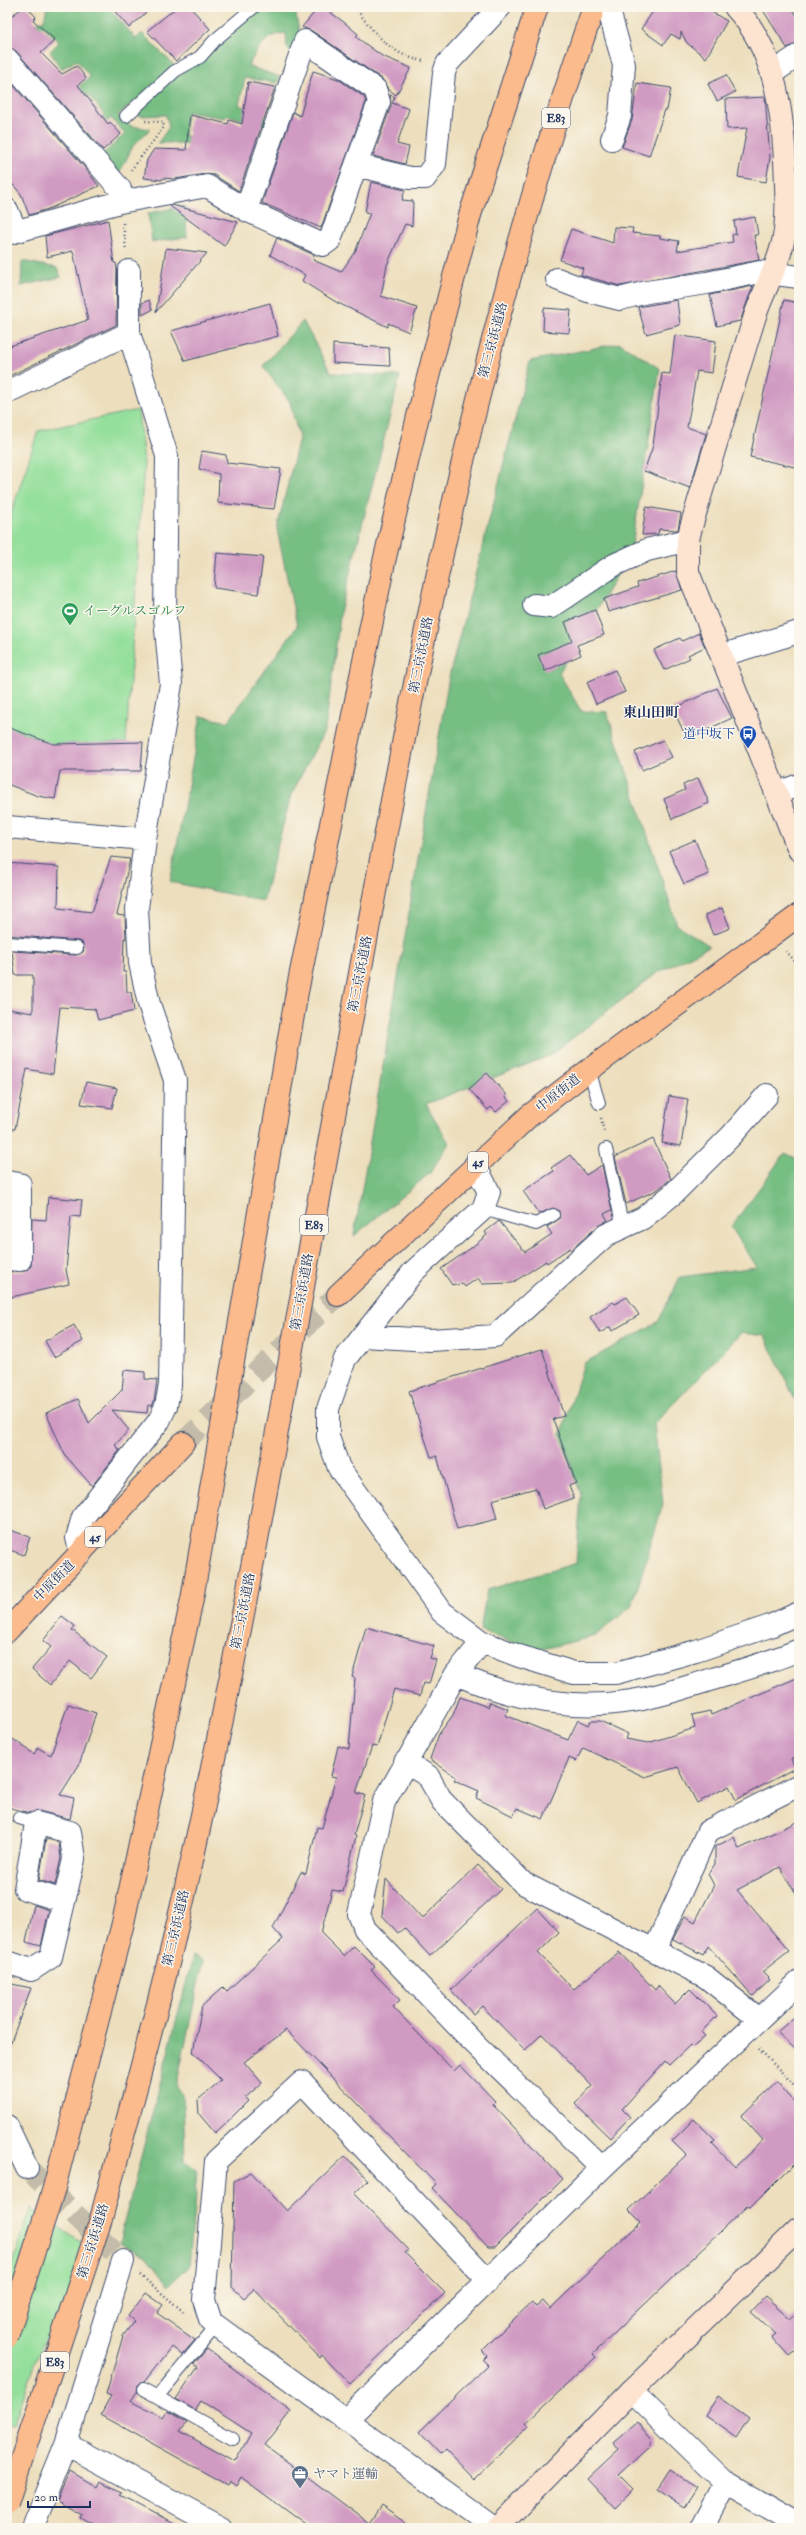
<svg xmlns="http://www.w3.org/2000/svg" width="806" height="2535" font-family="'IM FELL Double Pica','Noto Serif JP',serif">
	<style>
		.green { fill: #94df9b; stroke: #58877c }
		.forest { fill: #77be83; stroke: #497670 }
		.building { fill: #d09ac2 }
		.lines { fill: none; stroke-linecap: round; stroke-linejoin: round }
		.street-tunnel { stroke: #c3bcaa; stroke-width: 22; stroke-dasharray: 22 11; stroke-linecap: butt }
		.primary-tunnel { stroke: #c3bcaa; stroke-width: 22; stroke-dasharray: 22 11; stroke-linecap: butt }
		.lane-casing { stroke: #3a496c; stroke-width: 14 }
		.street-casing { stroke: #3a496c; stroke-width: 24 }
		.secondary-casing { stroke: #3a496c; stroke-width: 24 }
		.primary-casing { stroke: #3a496c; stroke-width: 24 }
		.highway-casing { stroke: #3a496c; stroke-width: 24 }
		.path { stroke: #3a496c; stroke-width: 2.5; stroke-dasharray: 1 3; stroke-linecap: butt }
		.lane { stroke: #fff; stroke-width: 12 }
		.street { stroke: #fff; stroke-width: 22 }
		.secondary { stroke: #fde4d1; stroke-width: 22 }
		.primary { stroke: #fbbb8d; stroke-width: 22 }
		.highway { stroke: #fbbb8d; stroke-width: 22 }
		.highway-bridge-casing { stroke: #3a496c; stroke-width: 24; stroke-linecap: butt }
		.highway-bridge { stroke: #fbbb8d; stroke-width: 22 }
		.labels { text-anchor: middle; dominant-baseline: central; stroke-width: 3; stroke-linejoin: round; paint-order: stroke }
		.shield { fill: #fbf7ec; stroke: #5e6b89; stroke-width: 1 }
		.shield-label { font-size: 12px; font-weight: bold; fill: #1b2f5e }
		.street-label { font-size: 13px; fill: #1b2f5e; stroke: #fbf7ec }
		.leisure-label { font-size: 13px; fill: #27864d; stroke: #fbf7ec; text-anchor: start }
		.transit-label { font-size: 13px; fill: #164399; stroke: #fbf7ec; text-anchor: end }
		.service-label { font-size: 13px; fill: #4e5e75; stroke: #fbf7ec; text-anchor: start }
		.neighbourhood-label { font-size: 14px; font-weight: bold; fill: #1b2f5e; stroke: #fbf7ec }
	</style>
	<rect width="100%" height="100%" fill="#fbf7ec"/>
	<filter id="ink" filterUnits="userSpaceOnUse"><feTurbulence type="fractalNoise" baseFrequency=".025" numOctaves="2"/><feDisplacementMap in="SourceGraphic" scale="8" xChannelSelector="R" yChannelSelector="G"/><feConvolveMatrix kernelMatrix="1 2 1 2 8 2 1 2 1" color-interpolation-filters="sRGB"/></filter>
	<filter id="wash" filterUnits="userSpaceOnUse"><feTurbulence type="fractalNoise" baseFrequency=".012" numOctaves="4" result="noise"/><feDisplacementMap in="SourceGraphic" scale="16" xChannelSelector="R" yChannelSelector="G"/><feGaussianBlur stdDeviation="0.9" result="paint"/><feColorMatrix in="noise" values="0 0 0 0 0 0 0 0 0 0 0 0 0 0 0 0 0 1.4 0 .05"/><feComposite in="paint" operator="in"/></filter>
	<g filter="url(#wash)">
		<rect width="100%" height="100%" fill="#eddfbd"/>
		<path class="green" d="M138,410L144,462L126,743L53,744L7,727V526L38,431Z
			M31,2208L98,2254L68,2339L46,2335L13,2425L7,2424V2281Z"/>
		<path class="forest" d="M47,7H108L136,39L142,33L176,67L118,115L131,126L150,129L133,146L119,174L102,155L125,134L111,118L84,143L85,135L104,115L89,95L73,92L90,77L77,60L61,69L50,51L59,42L43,26L33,31L32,25L44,20Z
			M271,7H301L296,14L300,38L293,51L287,48L286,33C263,36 259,48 248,66L280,77L277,83L245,78L239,105L267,117L265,126L227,115L225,118L187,112L184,136L222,144L259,156L257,161C219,147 199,142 158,143L169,127L166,115L140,116L135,113L251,12Z
			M185,206L187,237L152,242L148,213Z
			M22,261L57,268L61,277L21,286Z
			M303,321L331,373L400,376L341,608L325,730L291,795L263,901L170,882L201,716L228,722L297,626L277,529L299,438L290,402L263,366Z
			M620,343L660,369L631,552L559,673L581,711L607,712L677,925L710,946L657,973L549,1056L426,1104L449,1143L430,1173L354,1236L449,677L530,361Z
			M785,1153L799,1160V1408L765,1336L741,1333L654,1424L663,1504L632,1606L595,1636L535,1651L480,1630L487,1590L576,1563L581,1495L561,1435L584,1363L658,1322L680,1277L757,1267L731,1227Z
			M193,1956L203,1961L176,2087L183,2094L185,2161L197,2170L189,2267L168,2285L146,2257L119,2242Z"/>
		<g id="blocks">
			<path class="building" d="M24,7H27L36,17L33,20L55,40L41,53L62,74L77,66L86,78L78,85L108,124L110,122L121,134L103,150L16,51L7,47V19Z
				M111,7H152L129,28Z
				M177,7H190L210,29L176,61L147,31Z
				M319,7H323L345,23L358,34L356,37L382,56L411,68L396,95L388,89L382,79L312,31L302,27Z
				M656,7H703L727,21L706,58L687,43L681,32L680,39L671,34L663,45L641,29Z
				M761,7H791L799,19V43L787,48Z
				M313,71L338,79L364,97L366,102L321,228L262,203L293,112L300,116Z
				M726,75L735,92L717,101L708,84Z
				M7,78L85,168L99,186L51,208L29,215L21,194L7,178Z
				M248,82L275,87L239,191L214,175L205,174L175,179L163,178L162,180L144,178L147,160L154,149L186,150L190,115L228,124L229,120L242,124Z
				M637,83L671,88L667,110H665L649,156L622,147L632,120Z
				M390,95L395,97L392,103L409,109L397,144L409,147L405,164L373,156L391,106Z
				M765,97L770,157L766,182L738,177L747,128L727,129L726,99Z
				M371,182L405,190L402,200L413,201L412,226L405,224L387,265L381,296L417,308L409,332L388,323V327L336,302L302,281L305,275L270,255L277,238L314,255L313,260L341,272L356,250L370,213L365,212Z
				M170,206L172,205L238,222L224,246Z
				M755,217L758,235H754L759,260L620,286L581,275L583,268L560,260L571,229L613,243L614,227L633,228L632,233L660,236V238L679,241L677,251L733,242L732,235L736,234L734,221Z
				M108,220L114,263H116L117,269L116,325L7,377V347L88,320L73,251L47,257L45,236Z
				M166,248L207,253L156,312Z
				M753,286L740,321L717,326L710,295Z
				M149,300L152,310L142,315V303Z
				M677,300L680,325L646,334L638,307Z
				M784,300L799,303V468L750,457Z
				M270,303L278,336L185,361L171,331Z
				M544,308L571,310L569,333L543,331Z
				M675,335L716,341L712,373L697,371L687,427L706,434L690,488L644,471L653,446L662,373L670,374Z
				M333,344L389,348L390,366L333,363Z
				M202,451L226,455L227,463L281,469L274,509L218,503L219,474L199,469Z
				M646,507L681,513L678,530L659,529L658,534L642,535Z
				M217,553L263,557L258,594L214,588Z
				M676,571L682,590L608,612L604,599L638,587L637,583Z
				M595,610L604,635L577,645L581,655L545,671L538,655L572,641L565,622Z
				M699,633L705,647L688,655L690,658L664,670L654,650L680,638L682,641Z
				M615,670L625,692L596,704L587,682Z
				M717,688L732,718L687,739L673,709Z
				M7,727L53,744L143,742L141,771H60L55,799L38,796L7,784Z
				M663,740L672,757L642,770L635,752Z
				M698,778L709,803L672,819L664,799L685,790L683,785Z
				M695,840L709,874L684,884L669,851Z
				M111,857L130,859L117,915L125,916L126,939L124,938L123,972H126L127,992H131L134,1011L98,1020L95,1009L60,1007L53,1074L27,1069L15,1129L7,1128L8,1009L33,1013V975H15L12,951L76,955L83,952L84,948L82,942L78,941L7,935V863L59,867L58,908L92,912Z
				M722,908L730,928L713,935L705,915Z
				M487,1073L507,1095L505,1096L509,1101L496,1112L491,1107L488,1110L469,1089Z
				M86,1082L117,1088L112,1108L81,1104Z
				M669,1096L688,1099L681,1146L662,1143Z
				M653,1139L671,1179L657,1190L626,1204L615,1157Z
				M570,1155L586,1175L602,1165L612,1210L604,1214L608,1220L598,1226L571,1250L570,1248L547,1263L546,1261L512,1283L482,1284L478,1278L465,1287L462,1283L457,1286L455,1284L452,1285L441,1269L471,1248L487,1235L485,1232L499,1221L525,1252L552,1234L547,1227L559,1219V1211L553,1208L539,1214L523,1191L554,1171L551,1168Z
				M48,1197L82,1200L80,1217L71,1216L66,1270L69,1284L7,1298V1272L25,1271L31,1266L32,1219L46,1220Z
				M627,1297L639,1315L612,1331L610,1327L600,1333L590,1317L613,1302L615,1304Z
				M74,1325L83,1341L54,1357L45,1341Z
				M542,1349L564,1416L553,1419L576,1483L569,1486L574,1498L543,1509L536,1488L492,1500L497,1519L457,1529L437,1456L431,1457L409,1391Z
				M124,1370L145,1372V1379L157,1380L154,1402L152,1406L148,1405L147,1413L112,1410L129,1430L115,1445L120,1450L92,1486L65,1455L46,1413L78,1399L89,1423L122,1390Z
				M7,1529L30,1537L24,1555L7,1549Z
				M62,1616L75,1626L72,1630L107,1657L91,1678L70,1661L50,1685L32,1669L51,1647L43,1641Z
				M366,1627L434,1646L430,1658L436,1660L429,1684L423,1683L420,1696L394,1689L377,1747L372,1746L356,1793L365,1795L354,1835L356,1836L343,1892L332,1890L321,1933L344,1956L354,1946L375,1967L371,1970L400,2000L393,2007L454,2071L460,2065L495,2101L492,2104L563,2179L495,2247H488L432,2188L436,2184L286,2030L244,2062L262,2083L245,2098L248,2101L227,2122L215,2133L199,2114L198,2100L221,2080L193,2052L202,2006L223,1987L227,1991L283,1939L273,1928L301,1872L306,1874L317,1827L322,1828L336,1777L331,1776L338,1746L349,1749L355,1678L352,1677Z
				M799,1677V1755L791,1759L795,1768L736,1800L729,1786L697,1803L678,1767L645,1777L583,1748L576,1761L569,1758L543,1819L517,1808L513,1816L476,1798L479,1791L454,1780L456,1777L430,1759L439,1734L453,1715L460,1697L488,1707L490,1702L508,1709L505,1715L568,1740L578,1720L588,1725L590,1721H600L628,1734L626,1739L648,1743L695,1728L692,1715L710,1711L711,1715Z
				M68,1704L96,1713L79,1765L60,1795L74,1798L70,1819L39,1811L30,1813L7,1807V1735L34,1754L38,1748L51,1755Z
				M799,1821V1899L780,1867L737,1890L789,1951L762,1972L770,1980L753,1996L708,1946L703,1955L673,1939L685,1916L695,1922L714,1885L708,1874L715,1864V1847L734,1837L739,1849Z
				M46,1839L59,1842L61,1858L55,1885L39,1880Z
				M478,1865L501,1889L430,1956L404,1928L398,1933L382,1915L386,1879L422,1919Z
				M34,1905L49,1910L41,1946L26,1942Z
				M537,1908L559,1932L538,1953L574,1989L619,1952L655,1990L658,1986L675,2004L690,1989L717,2016L701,2032L705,2036L692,2047L690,2045L669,2065L665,2061L622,2109L630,2117L610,2138L575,2104L592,2086L542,2034L525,2050L482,2006L473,2014L451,1990Z
				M7,1983L31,1988L9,2047L7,2046Z
				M799,2013V2053L777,2032Z
				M777,2082L799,2107V2159L750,2208L747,2206L593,2354L596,2357L526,2423L529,2426L474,2479L446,2450L441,2455L419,2432L488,2365L483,2360L487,2356L482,2351L514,2319L532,2302L536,2307L543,2301L550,2309L641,2222L629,2210L686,2155L672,2141L694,2119L715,2140L712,2143L735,2167L763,2140L741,2116Z
				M345,2156L368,2180L354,2194L409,2250L405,2253L445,2293L350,2384L322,2355L320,2358L254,2289L244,2298L232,2287L234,2181L251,2172L287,2211Z
				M146,2293L163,2305L157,2313L195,2340L182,2355L172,2347L144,2382L137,2385L136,2393L131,2401L163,2417L167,2411L187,2422L180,2431L235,2462L251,2433L201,2401L195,2410L176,2399L198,2367L194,2364L207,2349L291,2411L265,2445L369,2523L381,2506L413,2528H310L241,2477L236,2486L229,2481L227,2485L101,2415L111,2396L106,2394L123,2336L134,2321L128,2316Z
				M765,2297L790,2319L799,2311V2349L789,2357L771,2337L775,2334L751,2312Z
				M718,2396L749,2418L736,2438L705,2416Z
				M637,2422L651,2439V2445L618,2475L633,2490L615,2508L588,2479L619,2450L613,2443Z
				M670,2470L697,2487L684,2507L657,2490Z
				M70,2471L97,2487L100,2481L122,2492L120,2495L183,2528H98L80,2518L82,2514L57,2500Z"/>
		</g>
	</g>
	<g filter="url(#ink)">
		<use href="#blocks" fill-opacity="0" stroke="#3a496c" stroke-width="1"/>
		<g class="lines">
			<path class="street-tunnel" d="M27,2168L123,2261"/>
			<path class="primary-tunnel" d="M183,1443L338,1295"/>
			<defs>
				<path id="lane" d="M126,116L175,71L200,57L215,40L254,7
					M7,943L77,948
					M589,1070L599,1103
					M606,1149L623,1228
					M483,1209L536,1224L553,1215
					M19,1818L36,1823
					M143,2389L233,2439
					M158,2396L216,2326"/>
				<path id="street" d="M608,7L624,65L620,116L612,139
					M7,59L120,189V202
					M772,73L799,55
					M7,210L16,231
					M246,210L305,41L375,89L379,102L356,165
					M7,234L120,202L207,186L246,210L323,245L330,240L356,165L410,178H425L435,164L444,73L447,64L500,7
					M557,279L588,291L620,299L647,292L707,283L760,272L799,277
					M7,392L129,333
					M534,605L551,607L614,565L647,550L688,540
					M723,655L799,632
					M777,793L799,785
					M7,827L145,839
					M475,1165L489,1192L483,1209L413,1272L345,1359L328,1409V1437L339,1468L442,1612L482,1642L519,1656L574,1673H616L696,1651L770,1626L799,1613
					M7,1182L20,1184V1260L7,1259
					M363,1336L430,1340L495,1336L606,1235L643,1218L673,1194L732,1135L767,1095
					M81,1553L77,1538L83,1517L159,1421L166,1406L170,1385L175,1080L149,1004L140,963L137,909L145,839L171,684L165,618L167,456L129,333V271
					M482,1642L456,1674L384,1802L359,1914L365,1929L470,2039L602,2168
					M456,1674C511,1698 571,1711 631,1701C659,1697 686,1687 713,1679C742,1670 771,1662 799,1650
					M405,1762L428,1776L442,1801L523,1883L706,1977L759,2019
					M655,1949L708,1831L799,1785
					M7,1962L31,1970L51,1957L74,1859L70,1832L36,1823L25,1889L64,1901
					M7,2126L27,2168
					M488,2280L302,2082L216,2161L204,2300L211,2322L495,2528
					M631,2391L726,2483L799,2525
					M347,2419L602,2168L799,1982
					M66,2444L222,2528
					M32,2528L66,2444L123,2261
					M702,2528L726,2483"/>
				<path id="secondary" d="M735,7C774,49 782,106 785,161C786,186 788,212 784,237C779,265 764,289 755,316C733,386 712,457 691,527L688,540V572L799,850
					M497,2528L631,2391L799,2229"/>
				<path id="primary" d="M338,1295L529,1116L589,1070L799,915
					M7,1631L183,1443"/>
				<path id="highway" d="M54,2188L123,1923L192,1599L297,992L384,562L418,416L470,215L537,7
					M101,2219C125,2127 151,2036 173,1943C237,1674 282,1399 332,1127C401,749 465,369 594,7"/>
			</defs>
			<use href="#lane" class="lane-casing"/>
			<use href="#street" class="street-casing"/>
			<use href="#secondary" class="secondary-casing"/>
			<use href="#primary" class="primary-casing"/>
			<use href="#highway" class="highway-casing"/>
			<path class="path" d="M355,7C373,32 392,57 425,61
				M131,170L164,127L163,122L145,121
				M123,223L126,250
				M786,951L799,966
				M601,1118L604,1133
				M759,2049L799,2090
				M140,2275L185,2313"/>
			<use href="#lane" class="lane"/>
			<use href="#street" class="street"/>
			<use href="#secondary" class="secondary"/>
			<use href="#primary" class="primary"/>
			<use href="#highway" class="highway"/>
			<defs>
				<path id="highway-bridge" d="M7,2337L54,2188
					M7,2503L101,2219"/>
			</defs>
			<use href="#highway-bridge" class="highway-bridge-casing"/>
			<use href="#highway-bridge" class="highway-bridge"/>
		</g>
	</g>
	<defs>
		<symbol id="stadium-pin" viewBox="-11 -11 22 30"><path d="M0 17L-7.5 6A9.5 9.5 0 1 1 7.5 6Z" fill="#2e9e5b" stroke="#fbf7ec"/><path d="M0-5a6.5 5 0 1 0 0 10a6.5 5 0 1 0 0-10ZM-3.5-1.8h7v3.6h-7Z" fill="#fff"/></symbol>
		<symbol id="bus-pin" viewBox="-11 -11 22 30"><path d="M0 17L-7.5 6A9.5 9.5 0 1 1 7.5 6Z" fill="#1a4fb4" stroke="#fbf7ec"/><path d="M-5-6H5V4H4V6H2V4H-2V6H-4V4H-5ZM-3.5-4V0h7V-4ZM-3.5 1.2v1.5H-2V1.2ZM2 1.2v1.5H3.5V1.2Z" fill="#fff"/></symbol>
		<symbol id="office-pin" viewBox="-11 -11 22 30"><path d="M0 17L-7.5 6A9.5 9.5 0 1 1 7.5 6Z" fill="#5c6f8a" stroke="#fbf7ec"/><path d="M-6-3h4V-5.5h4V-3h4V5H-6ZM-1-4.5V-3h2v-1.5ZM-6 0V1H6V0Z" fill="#fff"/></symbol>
	</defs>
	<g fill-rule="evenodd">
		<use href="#stadium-pin" x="60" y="601" width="20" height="27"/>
		<use href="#bus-pin" x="738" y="724" width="20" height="27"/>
		<use href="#office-pin" x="290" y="2464" width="20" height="27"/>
	</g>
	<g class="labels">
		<g class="shield">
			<rect x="542" y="108" width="28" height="20" rx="3"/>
			<rect x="468" y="1152" width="20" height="20" rx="3"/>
			<rect x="300" y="1215" width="28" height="20" rx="3"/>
			<rect x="85" y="1527" width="20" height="20" rx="3"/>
			<rect x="41" y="2352" width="28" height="20" rx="3"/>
		</g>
		<g class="shield-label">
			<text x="556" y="118">E83</text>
			<text x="478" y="1162">45</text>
			<text x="314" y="1225">E83</text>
			<text x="95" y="1537">45</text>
			<text x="55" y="2362">E83</text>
		</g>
		<g class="street-label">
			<text transform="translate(493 340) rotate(-75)">第三京浜道路</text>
			<text transform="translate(421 655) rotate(-79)">第三京浜道路</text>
			<text transform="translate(360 974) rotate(-79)">第三京浜道路</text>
			<text transform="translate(558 1093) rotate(-38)">中原街道</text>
			<text transform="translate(302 1292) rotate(-80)">第三京浜道路</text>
			<text transform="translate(54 1581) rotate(-45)">中原街道</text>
			<text transform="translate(243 1611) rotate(-79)">第三京浜道路</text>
			<text transform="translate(176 1928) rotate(-77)">第三京浜道路</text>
			<text transform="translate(93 2241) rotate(-73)">第三京浜道路</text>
		</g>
		<g class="leisure-label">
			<text x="83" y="611">イーグルスゴルフ</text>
		</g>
		<g class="transit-label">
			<text x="735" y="734">道中坂下</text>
		</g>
		<g class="service-label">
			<text x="313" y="2474">ヤマト運輸</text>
		</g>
		<g class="neighbourhood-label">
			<text x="651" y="712">東山田町</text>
		</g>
	</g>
	<rect width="806" height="2535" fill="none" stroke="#fbf7ec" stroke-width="24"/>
	<path d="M28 2501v6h62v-6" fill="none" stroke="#1b2f5e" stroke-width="2"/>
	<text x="34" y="2501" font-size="12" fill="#1b2f5e" stroke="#fbf7ec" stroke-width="3" paint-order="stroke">20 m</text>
</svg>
